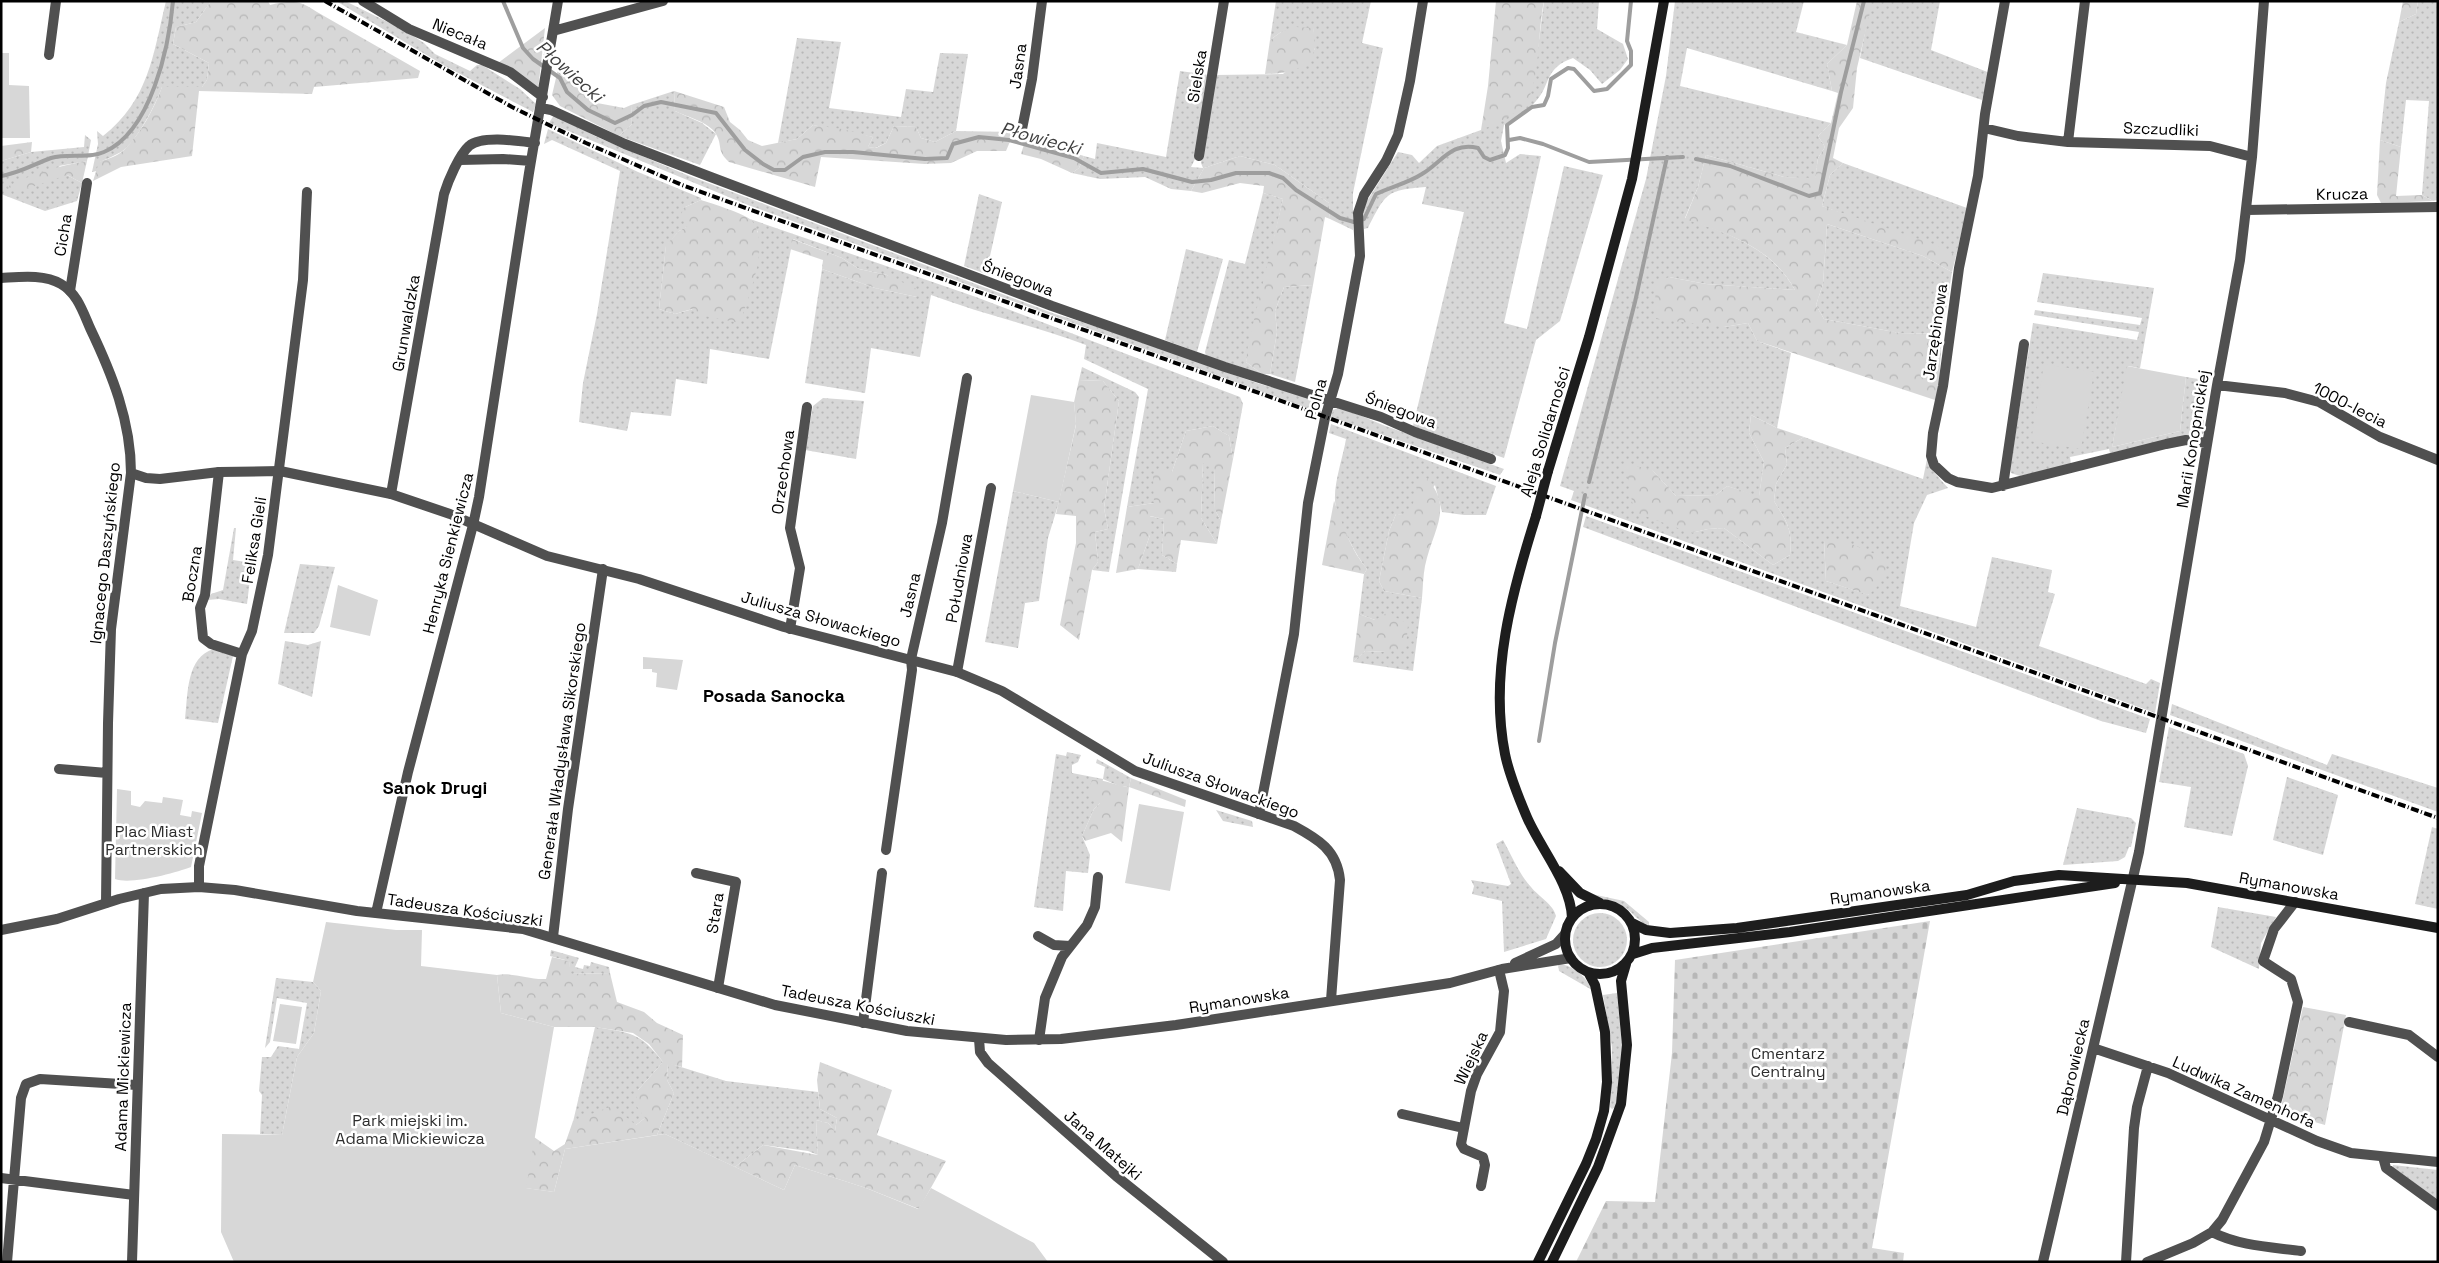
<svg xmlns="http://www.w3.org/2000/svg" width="2439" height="1263" font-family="'Space Grotesk',sans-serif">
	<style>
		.grass { fill: url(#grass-dots); fill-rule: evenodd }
		.forest { fill: url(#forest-crowns) }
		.cemetery { fill: url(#cemetery-stones) }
		.green { fill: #d7d7d7 }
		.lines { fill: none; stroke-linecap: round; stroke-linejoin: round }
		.stream { stroke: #9e9e9e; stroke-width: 4 }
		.minor { stroke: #505050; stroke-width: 10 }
		.tertiary { stroke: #505050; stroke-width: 10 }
		.secondary { stroke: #1d1d1d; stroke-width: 10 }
		.rail { stroke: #000; stroke-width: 4; stroke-dasharray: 8 2.5 1 2.5; stroke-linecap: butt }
		.secondary-bridge { stroke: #1d1d1d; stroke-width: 10 }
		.labels { text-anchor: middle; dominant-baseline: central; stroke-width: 5; stroke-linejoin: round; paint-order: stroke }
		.street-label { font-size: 16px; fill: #000; stroke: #fff }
		.park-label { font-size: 16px; fill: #2e2e2e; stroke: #fff }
		.water-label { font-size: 18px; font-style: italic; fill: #3f3f3f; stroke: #fff }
		.neighbourhood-label { font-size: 18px; font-weight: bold; fill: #000; stroke: #fff }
	</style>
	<defs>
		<pattern id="grass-dots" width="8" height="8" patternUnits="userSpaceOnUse" patternTransform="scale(1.25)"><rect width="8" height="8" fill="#d7d7d7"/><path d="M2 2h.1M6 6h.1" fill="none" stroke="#b7b7b7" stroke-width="1.8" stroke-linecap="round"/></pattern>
		<pattern id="forest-crowns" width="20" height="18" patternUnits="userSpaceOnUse" patternTransform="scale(1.25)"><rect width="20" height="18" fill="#d7d7d7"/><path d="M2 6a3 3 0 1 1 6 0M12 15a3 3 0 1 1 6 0" fill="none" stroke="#b7b7b7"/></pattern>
		<pattern id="cemetery-stones" width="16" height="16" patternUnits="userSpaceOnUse" patternTransform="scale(1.25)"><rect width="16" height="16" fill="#d7d7d7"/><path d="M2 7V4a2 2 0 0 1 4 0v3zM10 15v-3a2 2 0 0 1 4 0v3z" fill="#b7b7b7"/></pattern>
	</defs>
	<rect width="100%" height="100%" fill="#fff"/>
	<path class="grass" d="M166,1H211L196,22L176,27L173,44L209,63L207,80L202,87H162C156,104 136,143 121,152C114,156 106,159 100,162L97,171L92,172L98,144L97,131L103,136C149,100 153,55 166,1Z
		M336,1H345L404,30L424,43L435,54L470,71L477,65H482L520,89L536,104L533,112L445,66Z
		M1276,1H1371L1362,43L1383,48L1353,193V230L1330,219L1329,203L1275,165L1240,156L1204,168L1191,191L1171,189L1145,177L1100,179L1072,173L1079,168L1084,156L1095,159L1097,143L1166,157L1180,71L1209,75L1195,159L1191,167L1203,168L1201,163L1216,75L1283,74L1315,49L1313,28L1281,32L1270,40Z
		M1544,1H1599L1597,29L1623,44L1628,59L1620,70L1602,84L1590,70L1573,58C1544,68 1551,85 1536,101C1528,111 1514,118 1504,125L1501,141L1506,163L1520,154L1541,156L1504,323L1527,329L1564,166L1603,175L1560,321L1536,340L1504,458L1413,426L1464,212L1422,204L1426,187C1386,190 1386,193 1368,228L1364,229L1362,209L1398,152L1412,155L1419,163L1437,146L1481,130L1536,65Z
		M1675,1H1804L1796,32L1847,45L1827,64L1832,91L1687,48L1680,86L1831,123L1818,136L1825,147L1818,158L1815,179L1784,177L1706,155L1698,187L1685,218C1730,235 1770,246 1795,290L1706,284L1669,277L1724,327L1748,323L1757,341L1791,353L1777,428L1751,415L1749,433L1764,462L1759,497L1727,486L1716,495L1676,496L1652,470L1691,533L1708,529L1724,528L1773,565L1790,555C1793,530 1787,522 1774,501L1776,484L1787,464L1785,448L1804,437L1923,479L1927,459L1932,470L1948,488L1927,495L1914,523L1900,606L1976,627L1992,557L2052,570L2048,592L2055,594L2039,646L2146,684L2151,679L2160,683L2155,713L1571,500L1574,491L1560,486L1646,179L1666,76ZM1824,540L1869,595L1826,581Z
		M1871,1H1940L1931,50L1990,73L1982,100L1860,58Z
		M2418,1H2438V200L2433,201L2422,195L2429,101L2406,100L2401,147L2380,140L2386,83L2399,22L2416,14Z
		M797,38L841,42L829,108L901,117L906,89L933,92L940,53L968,54L956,131L935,142L921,138L916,127L894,126L886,143L875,148L868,147L873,137L813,125L797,139L778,143Z
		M674,91L675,111L702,123L716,134L700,165L619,136L632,124L631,105Z
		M554,115L597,137L687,175L1055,314C1124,334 1190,360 1257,383C1277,390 1305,392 1321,407V413L748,205L549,123Z
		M548,129L638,172L701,198V200L683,208L689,226L679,231L666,246L659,309L675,314L693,309L701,315L758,232L750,219L976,297L1240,397L1243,404L1233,459L1229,436L1213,426L1186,431L1172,472L1154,503L1127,507L1148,389L1084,359L1086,345C1035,326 982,314 931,295L920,357L871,348L865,393L805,383L822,269L875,288L917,297L887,275L859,269L842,258L793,239L769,359L710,349L707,384L676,379L671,416L631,412L627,431L579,422L583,383L597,314L620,171L552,140L544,144Z
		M85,135L91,140L87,161L59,166L67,175L82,183L77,201L45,211L1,194V161L31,152L84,147Z
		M1843,163L1967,208L1956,256L1822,206L1830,175Z
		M1263,193L1283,199L1246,362L1262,374L1206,356L1205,352L1229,260L1245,264Z
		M979,194L1002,202L986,274L964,266Z
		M1827,224L1923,256L1952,272L1942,334L1900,333L1824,319L1816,305L1823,284Z
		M1186,249L1223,259L1197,352L1165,340Z
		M2043,273L2154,288L2140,368L2128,366L2112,447L2180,431L2186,377L2210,381L2204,394L2201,412L2204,416V433L2200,436H2189L2110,453L2109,449L2070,457L2071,464L2020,476L2011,473L2010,469L2033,323L2137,340L2139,332L2034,315L2035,310L2140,325L2142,318L2037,302Z
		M1313,285L1295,382L1270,374L1277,332L1275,311L1284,287Z
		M1082,367L1135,392L1139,397L1109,572L1092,570L1098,562L1095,532L1108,529L1104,508L1119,401L1103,381L1079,380Z
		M823,398L864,401L856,459L805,450L813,406Z
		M1340,407L1383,425L1504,469L1500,475L1331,417L1333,410Z
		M1331,424L1496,486L1486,515H1464L1442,512L1435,485L1410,516L1396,514L1389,531L1379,581L1384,591L1422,598L1413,671L1353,662L1365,651L1385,652L1375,620L1359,614L1364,574L1367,569C1356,556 1335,516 1335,500C1334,482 1343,457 1346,439L1329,433Z
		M1203,462L1214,466L1215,510L1221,521L1217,544L1201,518Z
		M1013,491L1059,502L1048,538L1039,601L1025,603L1018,648L985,642Z
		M1149,516L1164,519L1162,555L1177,564L1176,572L1138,569L1150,535Z
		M1586,516L2150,719L2146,733L2101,721L1583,527Z
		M234,528H236L233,560L252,563L247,604L219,599L207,600L211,594L223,590Z
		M300,564L335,567L319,626L314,633H284Z
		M285,641L308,645L321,641L312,697L278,684Z
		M214,649L233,656L218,723L185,719C188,694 186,657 214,649Z
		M2172,704L2327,765L2332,754L2438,788V812L2170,715Z
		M2169,727L2244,754L2248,766L2232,836L2184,827L2191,787L2159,782Z
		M1067,752L1081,755L1078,762L1072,765V773L1103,779L1105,767L1096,763L1097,759L1131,778L1129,787L1119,786L1103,779L1100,803L1094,809L1082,836L1090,855L1088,873L1066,871L1063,911L1034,907L1056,754L1066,756Z
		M2287,777L2338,795L2323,855L2273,840Z
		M2077,808L2131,818L2136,823L2131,847H2129L2125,857L2118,861L2063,865Z
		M1216,810L1252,821L1253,827L1223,821Z
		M2432,827L2438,829V909L2415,904Z
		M1503,840C1512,856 1519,874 1531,887C1538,896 1554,905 1556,916L1546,939L1504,952L1502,901L1472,894L1474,886L1471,880L1508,886L1511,884L1496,844Z
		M1587,893L1624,901L1649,922V927C1638,921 1631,910 1621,905C1608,898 1601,902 1587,893Z
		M2218,907L2276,917L2261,943L2259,969L2211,947Z
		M1573 940a27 27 0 1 1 54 0a27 27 0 1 1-54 0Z
		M551,950L579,958L575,967L583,969L584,965L590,966L591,962L609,967L610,973L570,974L569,961L550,956Z
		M1558,964C1573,965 1586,976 1592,990L1559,971Z
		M276,978L313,982L321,991L314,1033L297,1057L282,1135L260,1134L262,1095L259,1091L262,1057H271L278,1046L299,1049L307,1003L277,998L270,1042L265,1048Z
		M1617,993L1623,1056L1616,1107L1612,1109L1610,1107L1612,1047L1603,995Z
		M595,1027C631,1033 640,1032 663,1062L638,1090L645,1118L636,1125L573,1122Z
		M668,1063L726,1081L818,1092L820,1109L837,1118L835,1131L828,1123L816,1120L818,1155L808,1151L763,1145L735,1167L665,1134L657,1135L674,1093L667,1080Z
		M2393,1165L2438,1170V1200L2393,1167Z"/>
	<path class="forest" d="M211,1H268L270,5C292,0 299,0 317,12L420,71L418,78L314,87L312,94L199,91L192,156L121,167L93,181L99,162C107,159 118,156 124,150C141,133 154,109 162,87H202L207,80L209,63L173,44L176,27L196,22Z
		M1496,1H1544C1538,29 1540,73 1529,98C1522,112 1494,125 1481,130L1488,86Z
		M1857,1H1871V8L1857,68L1853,108L1839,128L1833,158L1843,163L1830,175L1822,206L1936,245L1956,256L1952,272L1923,256L1827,224L1823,284L1816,305L1824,319L1900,333L1942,334L1938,401L1757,341L1748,323L1724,327L1656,319L1655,283L1669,277L1706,284L1795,290C1771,246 1729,235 1685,219L1698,187L1706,155L1784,177L1815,178L1818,158L1825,147L1818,136L1831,123L1838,93L1832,91L1827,64L1847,45Z
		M2403,1H2418L2416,14L2399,22Z
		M1296,27L1313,28C1314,34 1316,43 1315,48C1309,71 1284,74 1265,74L1270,40L1281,32Z
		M545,28L538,90L498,63Z
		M560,61L571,72L577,87L597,103L624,108L631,105L632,124L619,136L560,106L552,95Z
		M674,91L724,107L730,122L740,130L748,140L762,146L797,139L813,125L842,129L873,137L868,147L876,148L886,143L894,126L916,127L921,138L935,142L956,131L1014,132L1006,151H977L951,163L925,164L821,157L815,187L729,162C716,150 723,146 716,134C709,122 687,117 675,111Z
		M1026,138L1084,156L1079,168L1072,173L1041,159L1021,154Z
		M2380,140L2401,147L2396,196L2422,195L2433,201L2381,203L2377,195Z
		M32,142L31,152L1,161V146Z
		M1240,156L1275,165L1329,203L1330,219L1325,217L1313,285L1284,287L1275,311L1277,332L1270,374H1262L1246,362L1248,345L1283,199L1263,193L1264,186L1240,183L1202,193L1191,191L1204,168Z
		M87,161L82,183L67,175L20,191L7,187C33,173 58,166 87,161Z
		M701,200C711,203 745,214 751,220C772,242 748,297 740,323L700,315L692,309L675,314L659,309L666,245L679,231L688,226L681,217L683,208Z
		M792,239L842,258L859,269L887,275L919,290L917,297L875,288L822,269L823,260L790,249Z
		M1079,380L1103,381L1119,401L1104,508L1108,529L1095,532L1098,562L1092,570L1079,640L1060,625L1076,543V516L1056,514L1076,425L1074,402Z
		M1751,415L1777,428L1804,437L1785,448L1787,464L1776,484L1774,501C1787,522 1793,530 1790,555L1773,565L1724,528L1708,529L1691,533L1634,512L1625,463L1652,470L1676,496L1716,495L1727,486L1759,496L1764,462L1749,433Z
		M1213,426L1229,436L1233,459L1221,521L1215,510L1214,467L1203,463L1201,518L1217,544L1181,540L1177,564L1162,555L1164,519L1150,516V535L1138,569L1116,573L1127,507L1154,503L1153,476L1159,468L1172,472L1186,431Z
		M1421,473C1457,505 1433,528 1425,566C1423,576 1423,587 1422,598L1384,591L1379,581L1389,531L1396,514L1410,515Z
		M1334,501C1343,525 1350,549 1367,569L1364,574L1322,565Z
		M1824,540H1842L1884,558C1890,573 1880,586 1868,595L1826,581Z
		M1390,611L1395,617L1408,624L1406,648L1385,652L1365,651L1353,662L1359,614L1375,620Z
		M1131,778L1186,800L1185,807L1129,787L1122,842L1111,833L1085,841L1082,836L1094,809L1100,803L1088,791L1092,780C1106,779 1116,786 1129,787Z
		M552,957L569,961L571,974L610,973L617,1002L644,1012L657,1023L683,1035L682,1067L668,1064L667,1080L674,1093L657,1135L565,1149L554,1192L525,1188L534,1137L554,1151L565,1144L573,1121L612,1106L636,1125L645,1118L635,1104L638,1090L663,1062L649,1044L633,1033L595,1027H554L501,1013L497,975C513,972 529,980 546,979Z
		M2303,1007L2346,1015L2325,1125L2280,1112Z
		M820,1062L892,1090L877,1135L946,1161L919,1209L866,1188L795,1165L784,1190L735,1167L763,1145L818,1155L816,1120L828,1123L835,1131L837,1118L820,1109L817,1080Z"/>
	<path class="cemetery" d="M1930,921L1872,1248L1904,1253L1903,1262H1576L1606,1201L1655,1202L1672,1053L1675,960Z"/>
	<path class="green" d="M1,53H9V85L29,86L30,138H1Z
		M2044,364L2094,372L2081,449L2031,441Z
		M2127,366L2186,377L2180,431L2112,447Z
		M1031,395L1074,402L1076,424L1059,502L1013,491Z
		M338,585L378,600L370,636L330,627Z
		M643,657L683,660L677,690L656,687L657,673L652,672V669H643Z
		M117,789L131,791V805L140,807L145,801L162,803L163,797L183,800L180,815L191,817L192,811L202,813L191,867C175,873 131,885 115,879Z
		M1139,804L1184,812L1170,891L1125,883Z
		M326,922L396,930H422L421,966L497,975L501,1013L554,1027L526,1188L554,1192L565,1149L665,1134L784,1190L795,1165L866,1188L918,1209L931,1188L1034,1243L1048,1262H234L221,1232L222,1134L282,1135L297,1057L314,1033L321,991L313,982Z
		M280,1004L302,1007L296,1044L273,1041Z"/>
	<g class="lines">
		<path class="stream" d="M503,1L523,48L533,59L560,78L567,92L588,110L615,123L632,115L644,106L661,102L716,113L745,150L763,164L774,170H785L803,157L825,152H853L925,159L947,158L953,144L979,137L1009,140L1074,158L1101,173L1143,169L1192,182L1211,180L1236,173H1269L1283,178L1296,190L1340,218L1354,222L1364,219L1376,194C1391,187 1408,183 1422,174C1442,162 1452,141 1478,148L1484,157L1490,160L1505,155L1508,148L1507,125L1532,107L1544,105L1548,96L1551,79L1568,68L1574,69L1594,91L1607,89L1631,65V51L1627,41L1631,1
			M1509,140L1520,138L1543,144L1589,162L1683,157
			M1696,159L1730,166L1809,196L1820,193L1841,92L1864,1
			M1,176C20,173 34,164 51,158C68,153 89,159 104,152C151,132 169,47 173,1
			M1589,482L1635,302L1667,157
			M1539,741L1555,643L1585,495"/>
		<path class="minor" d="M363,1L409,29L510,72L543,97
			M2005,1L1985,114L1978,176L1959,268L1943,386L1933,433L1931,456L1934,465L1948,478L1957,482L1992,488L2166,444L2186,440L2207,443
			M553,31L663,1
			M49,55L56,1
			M541,108L551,110L625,144L708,176L1052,306L1225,367L1381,417L1415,432L1491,459
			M1984,128L2018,136L2068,142L2210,146L2252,157
			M1021,134L1032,79L1042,1
			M2068,142L2085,1
			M1199,156L1224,1
			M460,160L503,159L531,161
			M2247,210L2438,207
			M70,291L87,183
			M2217,385L2285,393L2319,402L2380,437L2438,460
			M219,472L205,595L200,608L203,638L211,644L242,654
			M2003,486L2024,344
			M391,494L444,194C448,181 459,155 469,146C482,135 519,141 535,143
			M473,525L479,497L529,173L558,1
			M790,629L800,568L790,528L807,407
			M957,672L991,488
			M59,769L107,773
			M1259,814L1294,634L1308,503L1325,418L1338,374L1360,256L1358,213L1364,195L1386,161L1398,135L1410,81L1423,1
			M886,850L912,670L911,659L942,523L967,378
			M696,873L736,882L718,988
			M199,887V866L242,654L252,631L268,555L303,280L307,192
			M106,903L108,723L111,629L131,473
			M1038,936L1054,945L1070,946
			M553,937L568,809L603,569
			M2349,1022L2409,1035L2438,1057
			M863,1023L882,873
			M979,1039L980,1052L988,1063L1116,1176L1223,1262
			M1039,1040L1045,998L1062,957L1087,925L1095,907L1098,877
			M2093,1048L2168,1073L2317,1141L2351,1153L2438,1162
			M1402,1114L1463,1128
			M2383,1157L2386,1168L2438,1206
			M1,1178L134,1195
			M1481,1186L1485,1165L1483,1157L1464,1149L1461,1144L1471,1091L1477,1074L1500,1032L1504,991L1499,970
			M2212,1232C2239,1246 2271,1247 2301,1251
			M7,1262L21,1098L26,1084L40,1079L137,1085
			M2043,1262L2139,852L2217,385L2240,260L2252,157L2264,1
			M2126,1262L2134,1128L2137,1107L2148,1066
			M2147,1262L2193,1243L2212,1232L2222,1220L2264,1142L2278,1096L2298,1002L2291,979L2263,961L2274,929L2295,902"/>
		<path class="tertiary" d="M1,278C20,277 44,274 61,284C77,293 83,312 90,328C112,374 131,421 131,473L146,478L160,479L219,472L280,471L391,494L450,514L547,556L639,579L784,627L957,672L1002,691L1135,771L1294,826C1318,839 1337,850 1340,880L1331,1000
			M376,913L408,772L473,525
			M1,930L57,919L119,899L161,889L199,887L235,890L357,911L523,929L775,1005L907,1031L1006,1040L1061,1039L1176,1025L1450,983L1502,969L1571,958
			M1515,963L1556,944L1565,934
			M132,1262L144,893"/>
		<path class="secondary" d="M1548,471L1589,337L1632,179L1664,1
			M1536,516C1512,592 1489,674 1505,754C1509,774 1518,796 1526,815C1539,847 1571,883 1572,918
			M1559,871L1580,893L1600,903
			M1565 939a35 35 0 1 1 70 0a35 35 0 1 1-70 0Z
			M1632,923L1646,930L1670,933L1737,928L1967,895L2014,881L2059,875L2187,883L2438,928
			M1633,954L1652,948L1790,932L2115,883
			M1538,1262L1586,1164L1596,1139L1604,1111L1607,1082L1605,1032L1595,985L1588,972
			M1552,1262L1598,1167L1621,1104L1627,1045L1621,981L1626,964"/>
		<path class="rail" d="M325,1L512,107L586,143L682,185L2438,818"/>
		<path class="secondary-bridge" d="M1536,516L1548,471"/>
	</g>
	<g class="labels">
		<g class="street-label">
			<text transform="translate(460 34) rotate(22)">Niecała</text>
			<text transform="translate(1018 66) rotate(-82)">Jasna</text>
			<text transform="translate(1197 76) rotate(-81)">Sielska</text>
			<text transform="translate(2161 129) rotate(2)">Szczudliki</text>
			<text transform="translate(2342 194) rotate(-1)">Krucza</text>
			<text transform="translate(63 235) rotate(-81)">Cicha</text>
			<text transform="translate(1018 278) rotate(21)">Śniegowa</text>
			<text transform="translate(406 323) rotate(-80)">Grunwaldzka</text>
			<text transform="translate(1935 332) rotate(-82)">Jarzębinowa</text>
			<text transform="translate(1316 399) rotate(-75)">Polna</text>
			<text transform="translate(2350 405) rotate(27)">1000-lecia</text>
			<text transform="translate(1401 410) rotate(21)">Śniegowa</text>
			<text transform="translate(1545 432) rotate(-73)">Aleja Solidarności</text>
			<text transform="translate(2193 439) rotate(-81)">Marii Konopnickiej</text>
			<text transform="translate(783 472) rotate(-82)">Orzechowa</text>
			<text transform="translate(254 540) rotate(-81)">Feliksa Gieli</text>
			<text transform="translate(105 553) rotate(-84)">Ignacego Daszyńskiego</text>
			<text transform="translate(448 553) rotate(-76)">Henryka Sienkiewicza</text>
			<text transform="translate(192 574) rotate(-81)">Boczna</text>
			<text transform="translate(959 578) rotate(-80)">Południowa</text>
			<text transform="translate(910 595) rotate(-77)">Jasna</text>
			<text transform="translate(821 619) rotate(16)">Juliusza Słowackiego</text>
			<text transform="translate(562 751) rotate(-82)">Generała Władysława Sikorskiego</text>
			<text transform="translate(1221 785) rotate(20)">Juliusza Słowackiego</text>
			<text transform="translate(2289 886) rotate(10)">Rymanowska</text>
			<text transform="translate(1880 892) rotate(-8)">Rymanowska</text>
			<text transform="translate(465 910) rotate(8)">Tadeusza Kościuszki</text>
			<text transform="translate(715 913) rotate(-81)">Stara</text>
			<text transform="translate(1239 1000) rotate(-9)">Rymanowska</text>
			<text transform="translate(858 1005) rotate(11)">Tadeusza Kościuszki</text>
			<text transform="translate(1471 1058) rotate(-65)">Wiejska</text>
			<text transform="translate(2073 1067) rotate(-77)">Dąbrowiecka</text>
			<text transform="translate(123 1077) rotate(-88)">Adama Mickiewicza</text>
			<text transform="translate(2244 1092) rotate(24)">Ludwika Zamenhofa</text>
			<text transform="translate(1103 1145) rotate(41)">Jana Matejki</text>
		</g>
		<g class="park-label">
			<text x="154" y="831">Plac Miast<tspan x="154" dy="18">Partnerskich</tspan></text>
			<text x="1788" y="1053">Cmentarz<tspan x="1788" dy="18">Centralny</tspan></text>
			<text x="410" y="1120">Park miejski im.<tspan x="410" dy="18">Adama Mickiewicza</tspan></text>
		</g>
		<g class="water-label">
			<text transform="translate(570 71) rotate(42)">Płowiecki</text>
			<text transform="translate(1041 138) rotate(15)">Płowiecki</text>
		</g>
		<g class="neighbourhood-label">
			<text x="774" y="695">Posada Sanocka</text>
			<text x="435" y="787">Sanok Drugi</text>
		</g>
	</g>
	<rect width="2439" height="1263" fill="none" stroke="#000000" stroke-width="5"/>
</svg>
